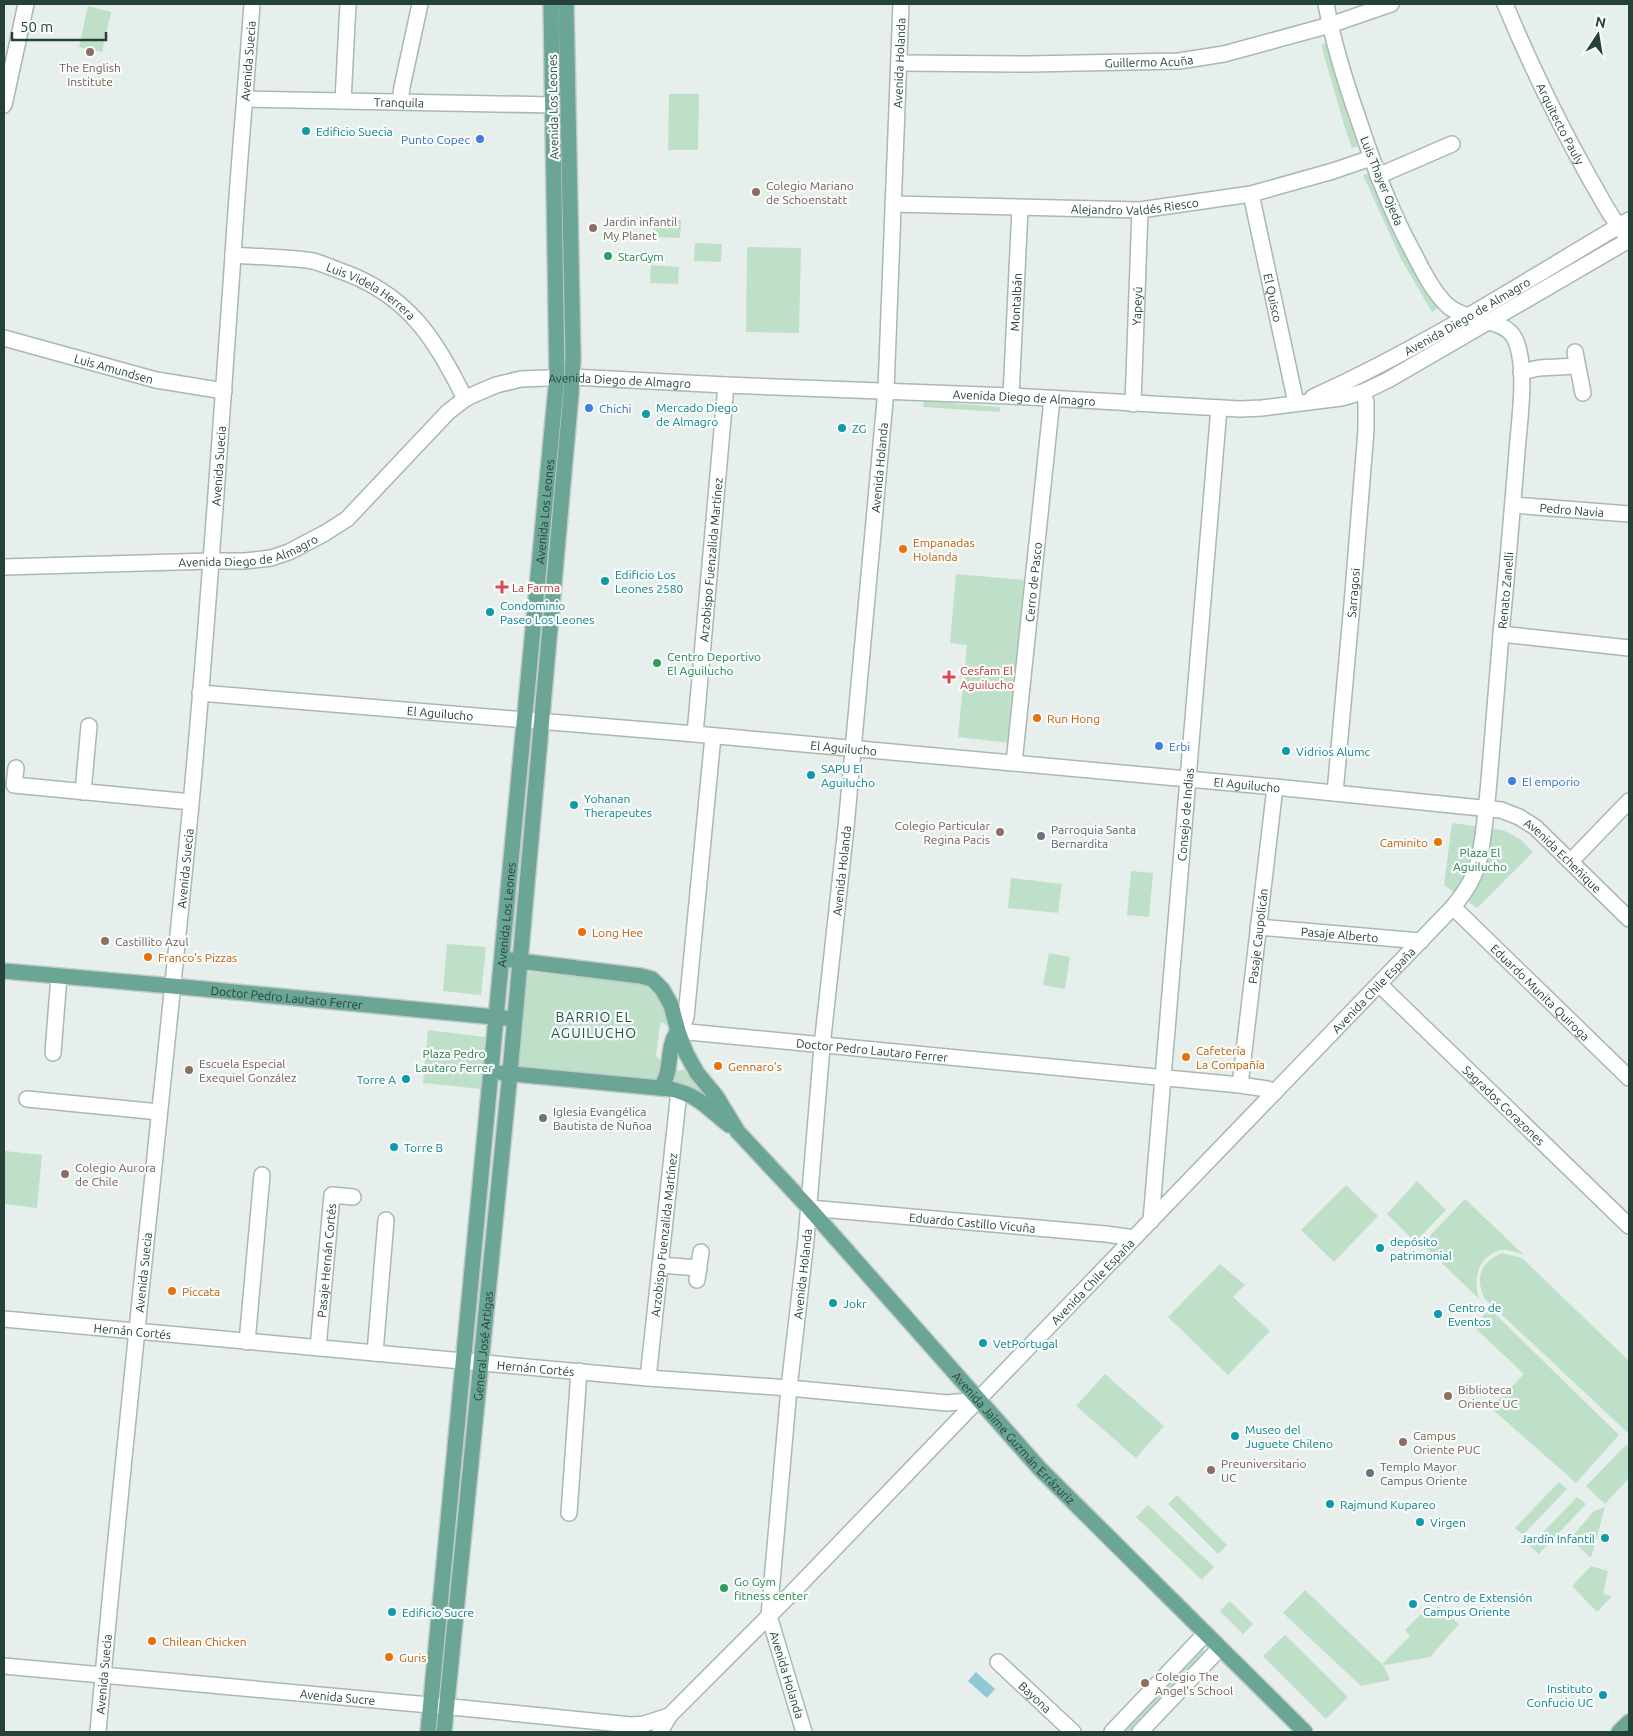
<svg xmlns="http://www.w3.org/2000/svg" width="1633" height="1736" font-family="Ubuntu,sans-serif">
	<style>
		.green { fill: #bfe0c8 }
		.water { fill: #8ec9d4 }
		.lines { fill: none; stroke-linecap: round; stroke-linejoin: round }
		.minor-casing { stroke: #a8b8b2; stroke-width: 18 }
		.major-casing { stroke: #c2cac8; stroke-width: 18 }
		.minor { stroke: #fff; stroke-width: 15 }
		.major { stroke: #6aa596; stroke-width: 15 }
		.education-dot { fill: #8d6e63; stroke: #f7fbf9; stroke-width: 2 }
		.culture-dot { fill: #0f9aa8; stroke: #f7fbf9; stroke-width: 2 }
		.shop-dot { fill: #3f7fe0; stroke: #f7fbf9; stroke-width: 2 }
		.leisure-dot { fill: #2e9e5b; stroke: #f7fbf9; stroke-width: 2 }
		.food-dot { fill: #e8710a; stroke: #f7fbf9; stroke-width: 2 }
		.health-dot { fill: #e0444e; stroke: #f7fbf9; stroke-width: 2 }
		.worship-dot { fill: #6b7280; stroke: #f7fbf9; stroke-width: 2 }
		.labels { text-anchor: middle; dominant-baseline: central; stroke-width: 4.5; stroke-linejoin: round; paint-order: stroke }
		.street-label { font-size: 12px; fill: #24423a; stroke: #f7fbf9 }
		.education-label { font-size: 12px; fill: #785e54; stroke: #f7fbf9; text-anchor: start }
		.culture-label { font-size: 12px; fill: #0d838f; stroke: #f7fbf9; text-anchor: start }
		.shop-label { font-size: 12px; fill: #366cbe; stroke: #f7fbf9; text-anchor: start }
		.leisure-label { font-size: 12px; fill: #27864d; stroke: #f7fbf9; text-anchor: start }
		.food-label { font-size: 12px; fill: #c56008; stroke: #f7fbf9; text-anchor: start }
		.health-label { font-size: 12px; fill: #be3a42; stroke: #f7fbf9; text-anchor: start }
		.worship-label { font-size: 12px; fill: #5b616d; stroke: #f7fbf9; text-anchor: start }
		.park-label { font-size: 12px; fill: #2d7a4b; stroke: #f7fbf9 }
		.neighbourhood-label { font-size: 14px; letter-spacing: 1px; fill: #1f5548; stroke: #f7fbf9 }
	</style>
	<rect width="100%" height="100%" fill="#e6efeb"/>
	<path class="green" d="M88,6L111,12L102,52L79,47Z
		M1327,43L1346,110L1358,146L1352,148L1345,128L1321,45Z
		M669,94H699L698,150H668Z
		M1369,172C1389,220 1411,264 1438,308L1432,312L1401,259L1363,175Z
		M654,219L681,220L680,238L653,237Z
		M695,243L722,244L721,262L694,261Z
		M747,247L801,248L799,333L746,332Z
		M651,265L679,267L678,284L650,283Z
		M562,401H564L538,692L534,691Z
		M924,401L1000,407V412L923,407Z
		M956,574L1024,580L1009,743L958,737L967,645L950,643Z
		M530,745H533L515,937H512Z
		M1452,823L1503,830L1520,839L1533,852L1477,908L1444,885Z
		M1131,871L1153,873L1149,917L1127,915Z
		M1011,878L1062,884L1058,913L1008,908Z
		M447,944L486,947L481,995L443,991Z
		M1049,953L1070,957L1065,989L1043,985Z
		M529,972L636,982C665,989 664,1005 671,1030L662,1022L660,1025L656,1056L664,1063L660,1079L653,1081L520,1069L517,1063L525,976Z
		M428,1030L485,1037L481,1089L423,1083Z
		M685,1069L691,1078L703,1091V1093L673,1083L671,1080L672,1070L678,1071Z
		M5,1151L42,1155L37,1208L4,1204Z
		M1417,1181L1446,1210L1415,1242L1387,1214Z
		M1346,1185L1378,1216L1334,1262L1301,1230Z
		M1465,1199L1524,1255C1517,1253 1508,1249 1501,1250C1477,1256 1473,1280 1479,1299L1422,1244Z
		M1502,1253L1522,1258L1629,1361V1434L1485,1299C1474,1278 1481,1262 1502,1253Z
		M1220,1264L1245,1285L1233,1297L1270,1331L1228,1375L1168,1317Z
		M1490,1309L1619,1435L1576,1483L1491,1408L1524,1374L1473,1326Z
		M1105,1374L1164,1426L1136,1458L1076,1406Z
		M1626,1445L1629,1447V1478L1605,1504L1586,1486Z
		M1559,1482L1567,1489L1523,1535L1515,1528Z
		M1177,1495L1227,1545L1218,1554L1168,1504Z
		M1577,1497L1586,1504L1539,1554L1530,1546Z
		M1148,1505L1214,1567L1202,1580L1136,1517Z
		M1605,1507L1591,1558L1570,1539L1594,1511Z
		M1591,1566L1608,1571L1603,1594L1612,1596L1597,1612L1572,1586Z
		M1305,1590L1384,1666L1390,1680L1361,1686L1283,1613Z
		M1230,1601L1253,1624L1243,1634L1220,1611Z
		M1438,1606L1459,1624L1430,1657L1385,1665L1383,1663L1410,1636L1405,1630L1424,1611L1429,1615Z
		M1285,1635L1348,1697L1326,1719L1263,1656Z
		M1200,1648L1204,1649L1205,1653L1129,1732H1120Z"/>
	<path class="water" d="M976,1672L995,1689L987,1698L968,1681Z"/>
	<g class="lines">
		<defs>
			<g id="minor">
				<path id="s1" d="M1505,4C1530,64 1558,122 1590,179C1601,197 1610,218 1625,234"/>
				<path id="s2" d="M900,63L1029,64L1179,61L1224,54L1330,25L1391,4"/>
				<path id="s3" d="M245,99L553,105"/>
				<path d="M343,101L348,4"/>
				<path d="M400,102L402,87L420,4"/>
				<path d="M4,105L26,4"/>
				<path d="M1378,176L1452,144"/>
				<path id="s4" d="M1251,194L1296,403"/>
				<path id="s5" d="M893,204L1140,210L1251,194L1333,171L1371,158"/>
				<path id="s6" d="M233,255C259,257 286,257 313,261C321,263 330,267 338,270C406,293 435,337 465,399"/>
				<path id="s7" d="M4,338L156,380L224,391"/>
				<path d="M1575,352L1583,393"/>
				<path d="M1521,372L1539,368L1577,366"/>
				<path id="s8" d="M1011,396L1020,208"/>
				<path id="s9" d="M1313,397C1423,348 1525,281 1629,220"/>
				<path id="s10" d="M1133,404L1140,210"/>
				<path id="s11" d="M1513,505L1629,514"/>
				<path id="s12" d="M4,567L211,561H245L271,558L289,552L325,533L347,519L448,412L465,399L475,394L496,385L521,379L572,377L726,385L1011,396L1240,409L1262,408L1341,398L1363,392L1388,380L1629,240"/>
				<path d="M1501,634L1629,648"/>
				<path id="s13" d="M200,693L695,734L1275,787L1501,810L1519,817L1535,827L1629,919"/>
				<path id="s14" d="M695,734L726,385"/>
				<path id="s15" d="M1014,763L1052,399"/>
				<path d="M16,768L14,785L191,802"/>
				<path d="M83,792L89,726"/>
				<path id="s16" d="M1335,793L1352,604L1366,430V402L1363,392"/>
				<path d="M1571,861L1629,801"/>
				<path id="s17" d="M1453,907L1629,1078"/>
				<path id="s18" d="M1258,927L1421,941"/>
				<path id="s19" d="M1379,984L1629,1226"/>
				<path id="s20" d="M678,1031L1240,1085L1267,1089L1275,1092"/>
				<path d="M676,1034L683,1025L686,1017L713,736"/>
				<path d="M53,1053L59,976"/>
				<path id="s21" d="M1240,1085L1275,787"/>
				<path d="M27,1099L159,1112"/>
				<path id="s22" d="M809,1208L1106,1234L1134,1238"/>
				<path id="s23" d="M1151,1221L1219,408"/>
				<path d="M660,1265L699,1268"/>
				<path d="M697,1280L701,1252"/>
				<path id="s24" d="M4,1319L648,1378L789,1388L947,1403L978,1400"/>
				<path d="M247,1342L262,1175"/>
				<path id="s25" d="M318,1348L332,1195L353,1197"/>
				<path d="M375,1353L386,1220"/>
				<path id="s26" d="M648,1378L679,1091"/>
				<path d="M569,1513L579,1371"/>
				<path id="s27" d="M998,1662L1073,1732"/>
				<path id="s28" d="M4,1666L462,1708L631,1725L644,1724L669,1716"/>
				<path id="s29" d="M98,1732C125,1422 161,1113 191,804C208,621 220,439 233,256C238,172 246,88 252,4"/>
				<path id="s30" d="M660,1732L669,1716L786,1599L1453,907C1466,891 1476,876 1480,855C1486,823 1488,790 1491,757C1494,716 1498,675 1501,634C1507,573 1512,513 1517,452C1519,422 1528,367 1515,339C1505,317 1463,322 1446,304C1431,289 1422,269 1412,250C1389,208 1373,164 1358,118C1345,81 1333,42 1326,4"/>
				<path id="s31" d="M804,1732L769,1616L789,1388L806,1240L822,1046L846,827L886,390L901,4"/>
				<path d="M1112,1732L1205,1634"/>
				<path d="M1140,1732L1220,1648"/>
			</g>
			<g id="major">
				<path id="s32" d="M511,960L641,976L652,979L662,989L671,1005L678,1031L686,1053L697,1073L716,1096L738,1132L809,1208L1040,1469L1305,1732"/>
				<path id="s33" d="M4,971L172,986L505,1018"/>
				<path d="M502,1073L671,1089C700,1096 707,1108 729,1125"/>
				<path d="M660,1088C673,1073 666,1050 676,1034"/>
				<path id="s34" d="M428,1732L557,377L551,4"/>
				<path id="s35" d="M444,1732L510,1073L571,394L573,358L566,4"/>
				<path d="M1619,1732L1629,1722"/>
			</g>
		</defs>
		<use href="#minor" class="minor-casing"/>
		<use href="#major" class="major-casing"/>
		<use href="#minor" class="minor"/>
		<use href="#major" class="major"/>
	</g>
	<g class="education-dot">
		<circle cx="90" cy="52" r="5"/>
		<circle cx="756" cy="192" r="5"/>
		<circle cx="593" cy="228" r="5"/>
		<circle cx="1000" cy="832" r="5"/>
		<circle cx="105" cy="941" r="5"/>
		<circle cx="189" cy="1070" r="5"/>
		<circle cx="65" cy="1174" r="5"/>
		<circle cx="1448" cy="1396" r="5"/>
		<circle cx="1403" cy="1442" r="5"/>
		<circle cx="1211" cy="1470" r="5"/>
		<circle cx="1145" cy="1683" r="5"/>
	</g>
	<g class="culture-dot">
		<circle cx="306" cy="131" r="5"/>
		<circle cx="646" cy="414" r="5"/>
		<circle cx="842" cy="428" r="5"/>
		<circle cx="605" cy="581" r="5"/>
		<circle cx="490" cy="612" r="5"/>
		<circle cx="1286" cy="751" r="5"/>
		<circle cx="811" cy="775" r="5"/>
		<circle cx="574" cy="805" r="5"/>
		<circle cx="406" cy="1079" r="5"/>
		<circle cx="394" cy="1147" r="5"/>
		<circle cx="1380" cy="1248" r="5"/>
		<circle cx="833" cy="1303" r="5"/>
		<circle cx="1438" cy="1314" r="5"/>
		<circle cx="983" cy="1343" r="5"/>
		<circle cx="1235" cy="1436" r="5"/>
		<circle cx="1330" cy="1504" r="5"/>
		<circle cx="1420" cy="1522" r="5"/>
		<circle cx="1605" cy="1538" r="5"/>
		<circle cx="1413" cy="1604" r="5"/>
		<circle cx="392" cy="1612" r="5"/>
		<circle cx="1603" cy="1695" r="5"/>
	</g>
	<g class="shop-dot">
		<circle cx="480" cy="139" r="5"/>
		<circle cx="589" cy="408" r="5"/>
		<circle cx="1159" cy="746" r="5"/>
		<circle cx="1512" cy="781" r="5"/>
	</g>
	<g class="leisure-dot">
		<circle cx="608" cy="256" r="5"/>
		<circle cx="657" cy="663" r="5"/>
		<circle cx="724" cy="1588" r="5"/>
	</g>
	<g class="food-dot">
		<circle cx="903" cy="549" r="5"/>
		<circle cx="1037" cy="718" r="5"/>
		<circle cx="1438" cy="842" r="5"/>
		<circle cx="582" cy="932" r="5"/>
		<circle cx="148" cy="957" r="5"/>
		<circle cx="1186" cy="1057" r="5"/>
		<circle cx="718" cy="1066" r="5"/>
		<circle cx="172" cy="1291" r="5"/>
		<circle cx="152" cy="1641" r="5"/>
		<circle cx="389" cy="1657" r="5"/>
	</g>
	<g class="health-dot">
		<path d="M499.5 579.5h5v5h5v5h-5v5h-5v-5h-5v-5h5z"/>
		<path d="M946.5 669.5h5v5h5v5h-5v5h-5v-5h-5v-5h5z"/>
	</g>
	<g class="worship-dot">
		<circle cx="1041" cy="836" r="5"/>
		<circle cx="543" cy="1118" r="5"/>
		<circle cx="1370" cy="1473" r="5"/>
	</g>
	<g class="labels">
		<g class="street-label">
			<text stroke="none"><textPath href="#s29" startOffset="1678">Avenida Suecia</textPath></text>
			<text stroke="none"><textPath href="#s2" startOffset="249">Guillermo Acuña</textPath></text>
			<text stroke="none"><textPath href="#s31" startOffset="1680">Avenida Holanda</textPath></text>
			<text stroke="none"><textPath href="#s3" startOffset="154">Tranquila</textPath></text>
			<text transform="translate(553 107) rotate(-91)">Avenida Los Leones</text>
			<text stroke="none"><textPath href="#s1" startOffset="132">Arquitecto Pauly</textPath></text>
			<text transform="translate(1382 181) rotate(68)">Luis Thayer Ojeda</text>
			<text stroke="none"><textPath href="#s5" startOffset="242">Alejandro Valdés Riesco</textPath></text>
			<text stroke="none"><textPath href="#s6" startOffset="146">Luis Videla Herrera</textPath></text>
			<text stroke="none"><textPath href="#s4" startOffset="106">El Quisco</textPath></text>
			<text stroke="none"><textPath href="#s8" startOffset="94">Montalbán</textPath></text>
			<text stroke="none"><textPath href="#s10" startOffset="98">Yapeyú</textPath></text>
			<text stroke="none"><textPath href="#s9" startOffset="174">Avenida Diego de Almagro</textPath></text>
			<text stroke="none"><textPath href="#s7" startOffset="114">Luis Amundsen</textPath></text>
			<text stroke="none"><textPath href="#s12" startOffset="680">Avenida Diego de Almagro</textPath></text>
			<text stroke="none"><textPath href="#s12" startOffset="1085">Avenida Diego de Almagro</textPath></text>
			<text stroke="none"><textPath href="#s29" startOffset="1272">Avenida Suecia</textPath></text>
			<text stroke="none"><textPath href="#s31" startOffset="1275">Avenida Holanda</textPath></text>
			<text stroke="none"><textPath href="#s11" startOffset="59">Pedro Navia</textPath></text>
			<text stroke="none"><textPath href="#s34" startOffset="1226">Avenida Los Leones</textPath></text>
			<text stroke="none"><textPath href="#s12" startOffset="246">Avenida Diego de Almagro</textPath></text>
			<text stroke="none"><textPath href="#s14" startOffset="175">Arzobispo Fuenzalida Martínez</textPath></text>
			<text stroke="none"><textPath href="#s15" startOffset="182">Cerro de Pasco</textPath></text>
			<text stroke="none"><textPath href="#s30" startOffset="1470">Renato Zanelli</textPath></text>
			<text stroke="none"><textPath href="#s16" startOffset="201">Sarragosi</textPath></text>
			<text stroke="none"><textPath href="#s13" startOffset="241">El Aguilucho</textPath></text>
			<text stroke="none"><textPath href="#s13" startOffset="646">El Aguilucho</textPath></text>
			<text stroke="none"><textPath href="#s13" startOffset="1051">El Aguilucho</textPath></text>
			<text stroke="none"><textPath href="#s23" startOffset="408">Consejo de Indias</textPath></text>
			<text stroke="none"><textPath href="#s13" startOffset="1384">Avenida Echeñique</textPath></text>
			<text stroke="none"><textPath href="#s29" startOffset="868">Avenida Suecia</textPath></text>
			<text stroke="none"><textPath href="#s31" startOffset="870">Avenida Holanda</textPath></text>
			<text stroke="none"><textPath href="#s34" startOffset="821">Avenida Los Leones</textPath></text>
			<text stroke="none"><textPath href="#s18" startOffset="82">Pasaje Alberto</textPath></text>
			<text stroke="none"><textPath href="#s21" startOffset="150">Pasaje Caupolicán</textPath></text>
			<text stroke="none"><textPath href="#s30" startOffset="1030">Avenida Chile España</textPath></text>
			<text stroke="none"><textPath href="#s17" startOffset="122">Eduardo Munita Quiroga</textPath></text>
			<text stroke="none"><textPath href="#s33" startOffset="284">Doctor Pedro Lautaro Ferrer</textPath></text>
			<text stroke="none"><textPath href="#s20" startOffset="195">Doctor Pedro Lautaro Ferrer</textPath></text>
			<text stroke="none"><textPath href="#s19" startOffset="174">Sagrados Corazones</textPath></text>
			<text stroke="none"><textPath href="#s22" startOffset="164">Eduardo Castillo Vicuña</textPath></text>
			<text stroke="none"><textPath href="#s26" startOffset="144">Arzobispo Fuenzalida Martínez</textPath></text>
			<text stroke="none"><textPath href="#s25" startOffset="88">Pasaje Hernán Cortés</textPath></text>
			<text stroke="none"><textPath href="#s29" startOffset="462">Avenida Suecia</textPath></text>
			<text stroke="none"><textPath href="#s31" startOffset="465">Avenida Holanda</textPath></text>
			<text stroke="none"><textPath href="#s30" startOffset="625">Avenida Chile España</textPath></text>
			<text stroke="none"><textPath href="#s24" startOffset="129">Hernán Cortés</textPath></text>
			<text stroke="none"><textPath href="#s35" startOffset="388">General José Artigas</textPath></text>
			<text stroke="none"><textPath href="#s24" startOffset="534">Hernán Cortés</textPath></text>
			<text stroke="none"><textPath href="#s32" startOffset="732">Avenida Jaime Guzmán Errázuriz</textPath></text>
			<text stroke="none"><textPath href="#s29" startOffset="58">Avenida Suecia</textPath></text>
			<text transform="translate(787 1675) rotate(73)">Avenida Holanda</text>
			<text stroke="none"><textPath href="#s28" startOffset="335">Avenida Sucre</textPath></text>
			<text stroke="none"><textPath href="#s27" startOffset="51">Bayona</textPath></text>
		</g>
		<g class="education-label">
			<text x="90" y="67" text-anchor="middle">The English<tspan x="90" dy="14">Institute</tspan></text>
			<text x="766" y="185">Colegio Mariano<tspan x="766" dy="14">de Schoenstatt</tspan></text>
			<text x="603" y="221">Jardin infantil<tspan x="603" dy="14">My Planet</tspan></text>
			<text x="990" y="825" text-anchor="end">Colegio Particular<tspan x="990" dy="14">Regina Pacis</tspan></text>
			<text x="115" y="941">Castillito Azul</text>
			<text x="199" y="1063">Escuela Especial<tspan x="199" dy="14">Exequiel González</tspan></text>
			<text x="75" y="1167">Colegio Aurora<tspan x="75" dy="14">de Chile</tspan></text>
			<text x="1458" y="1389">Biblioteca<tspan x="1458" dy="14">Oriente UC</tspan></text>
			<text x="1413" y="1435">Campus<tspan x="1413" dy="14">Oriente PUC</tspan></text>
			<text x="1221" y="1463">Preuniversitario<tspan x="1221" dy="14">UC</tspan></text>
			<text x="1155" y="1676">Colegio The<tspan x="1155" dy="14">Angel's School</tspan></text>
		</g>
		<g class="culture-label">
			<text x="316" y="131">Edificio Suecia</text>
			<text x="656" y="407">Mercado Diego<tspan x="656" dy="14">de Almagro</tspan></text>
			<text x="852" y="428">ZG</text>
			<text x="615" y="574">Edificio Los<tspan x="615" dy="14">Leones 2580</tspan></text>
			<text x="500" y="605">Condominio<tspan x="500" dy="14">Paseo Los Leones</tspan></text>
			<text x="1296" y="751">Vidrios Alumc</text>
			<text x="821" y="768">SAPU El<tspan x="821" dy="14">Aguilucho</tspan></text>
			<text x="584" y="798">Yohanan<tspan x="584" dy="14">Therapeutes</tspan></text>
			<text x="396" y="1079" text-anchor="end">Torre A</text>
			<text x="404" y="1147">Torre B</text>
			<text x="1390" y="1241">depósito<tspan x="1390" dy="14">patrimonial</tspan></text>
			<text x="843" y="1303">Jokr</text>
			<text x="1448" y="1307">Centro de<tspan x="1448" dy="14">Eventos</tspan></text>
			<text x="993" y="1343">VetPortugal</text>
			<text x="1245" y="1429">Museo del<tspan x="1245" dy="14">Juguete Chileno</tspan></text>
			<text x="1340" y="1504">Rajmund Kupareo</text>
			<text x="1430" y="1522">Virgen</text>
			<text x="1595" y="1538" text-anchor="end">Jardín Infantil</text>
			<text x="1423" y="1597">Centro de Extensión<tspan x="1423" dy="14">Campus Oriente</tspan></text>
			<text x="402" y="1612">Edificio Sucre</text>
			<text x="1593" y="1688" text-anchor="end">Instituto<tspan x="1593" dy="14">Confucio UC</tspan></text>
		</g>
		<g class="shop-label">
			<text x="470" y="139" text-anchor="end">Punto Copec</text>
			<text x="599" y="408">Chichi</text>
			<text x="1169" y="746">Erbi</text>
			<text x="1522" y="781">El emporio</text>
		</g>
		<g class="leisure-label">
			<text x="618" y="256">StarGym</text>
			<text x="667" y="656">Centro Deportivo<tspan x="667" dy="14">El Aguilucho</tspan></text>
			<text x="734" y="1581">Go Gym<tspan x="734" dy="14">fitness center</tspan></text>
		</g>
		<g class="food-label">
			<text x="913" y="542">Empanadas<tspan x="913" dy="14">Holanda</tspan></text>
			<text x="1047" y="718">Run Hong</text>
			<text x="1428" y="842" text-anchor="end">Caminito</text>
			<text x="592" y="932">Long Hee</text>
			<text x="158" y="957">Franco's Pizzas</text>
			<text x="1196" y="1050">Cafetería<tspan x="1196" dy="14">La Compañía</tspan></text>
			<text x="728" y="1066">Gennaro's</text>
			<text x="182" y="1291">Piccata</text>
			<text x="162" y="1641">Chilean Chicken</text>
			<text x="399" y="1657">Guris</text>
		</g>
		<g class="health-label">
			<text x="512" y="587">La Farma</text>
			<text x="960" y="670">Cesfam El<tspan x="960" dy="14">Aguilucho</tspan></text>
		</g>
		<g class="worship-label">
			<text x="1051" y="829">Parroquia Santa<tspan x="1051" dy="14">Bernardita</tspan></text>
			<text x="553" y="1111">Iglesia Evangélica<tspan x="553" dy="14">Bautista de Ñuñoa</tspan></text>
			<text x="1380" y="1466">Templo Mayor<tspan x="1380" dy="14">Campus Oriente</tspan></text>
		</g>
		<g class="park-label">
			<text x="1480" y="852">Plaza El<tspan x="1480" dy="14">Aguilucho</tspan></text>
			<text x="454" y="1053">Plaza Pedro<tspan x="454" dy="14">Lautaro Ferrer</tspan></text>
		</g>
		<g class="neighbourhood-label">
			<text x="594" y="1017">BARRIO EL<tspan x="594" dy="16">AGUILUCHO</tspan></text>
		</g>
	</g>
	<rect width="1633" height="1736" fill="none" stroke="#24423a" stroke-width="10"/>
	<g transform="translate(1598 35) rotate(12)" stroke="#f7fbf9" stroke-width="4" paint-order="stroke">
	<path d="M0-4L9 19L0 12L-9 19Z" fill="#24423a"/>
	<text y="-8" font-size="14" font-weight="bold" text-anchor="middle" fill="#24423a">N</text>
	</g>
	<path d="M12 32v8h94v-8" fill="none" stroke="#24423a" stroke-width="2.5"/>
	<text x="20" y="32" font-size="15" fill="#24423a" stroke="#f7fbf9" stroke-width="4" paint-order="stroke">50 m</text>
</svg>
